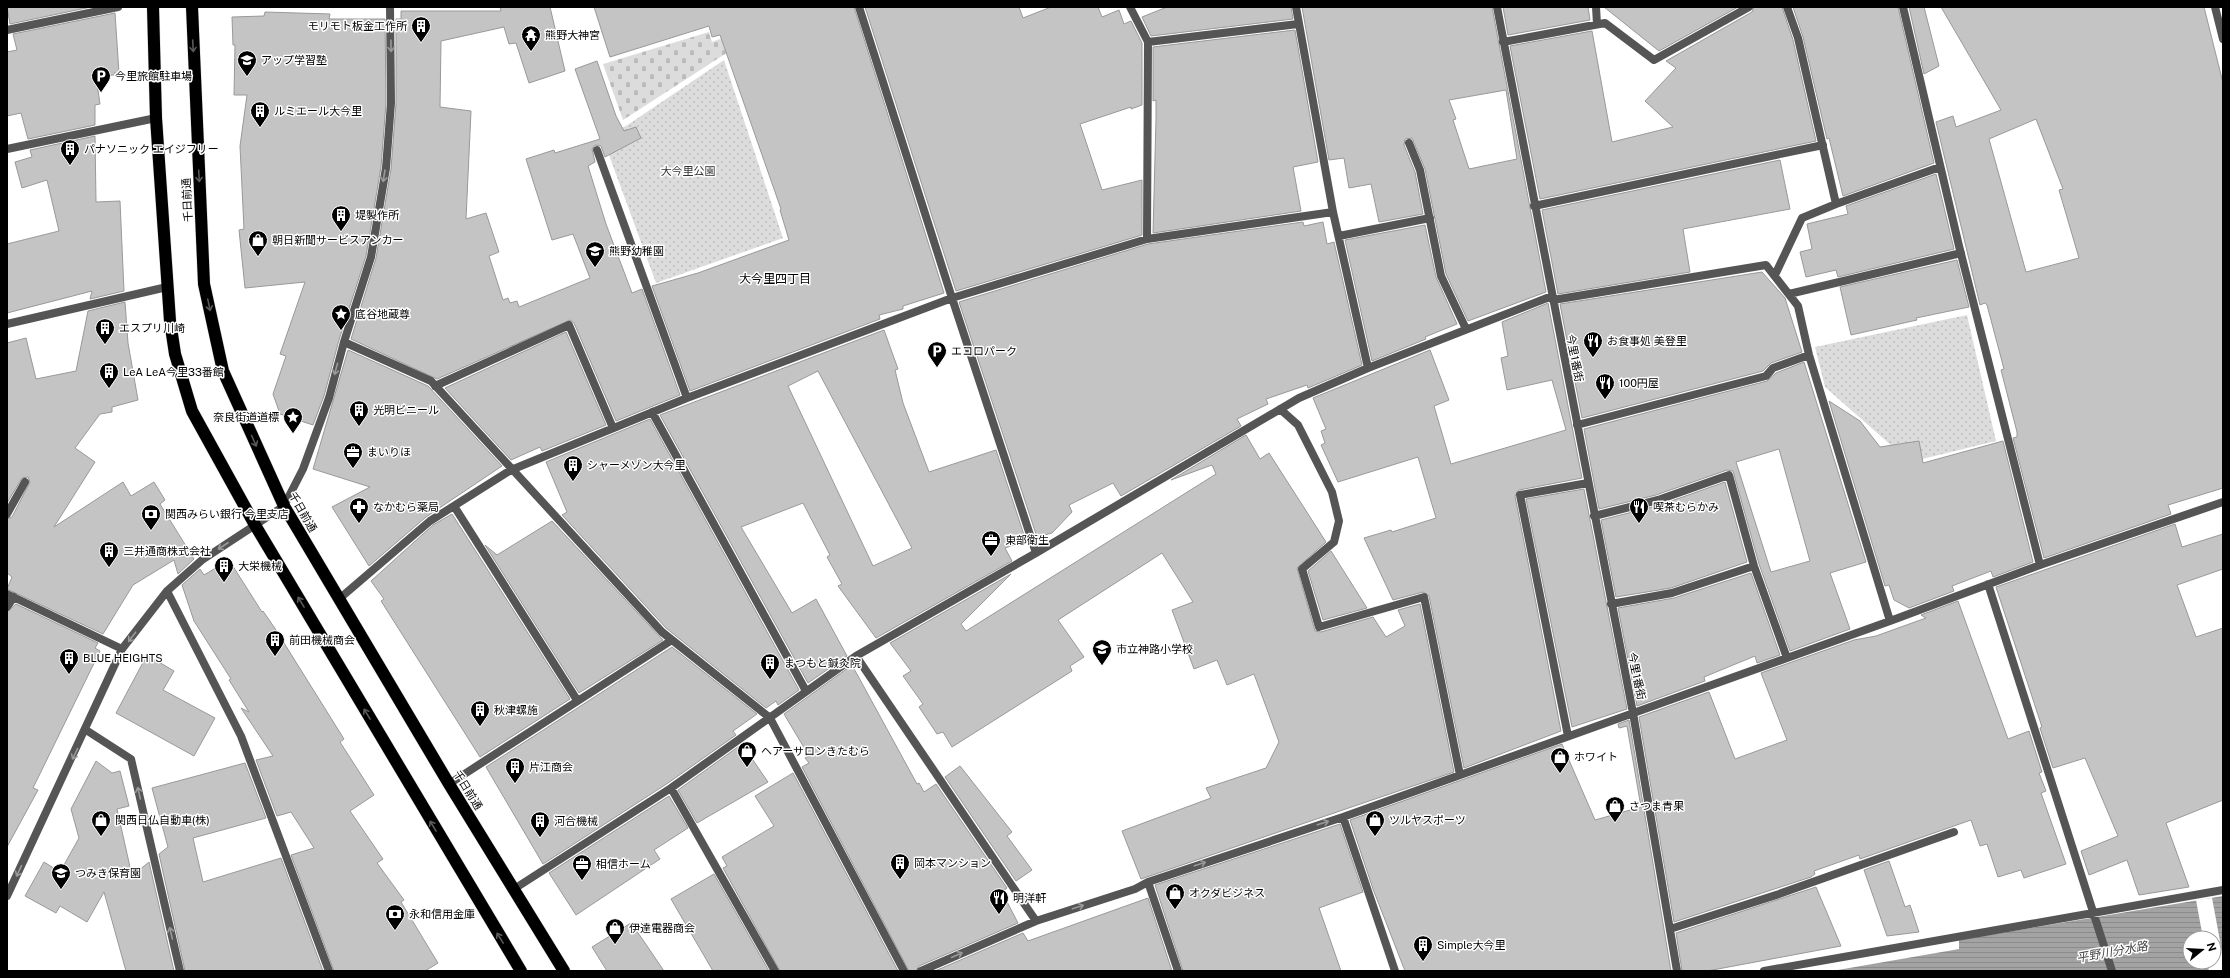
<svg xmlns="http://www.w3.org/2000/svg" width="2230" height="978" font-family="'Public Sans','Noto Sans JP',sans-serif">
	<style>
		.cemetery { fill: url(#cemetery-stones) }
		.park { fill: url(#park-dots) }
		.water { fill: url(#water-rules); fill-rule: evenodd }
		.pier { fill: #fff }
		.building { fill: #c4c4c4; stroke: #999; fill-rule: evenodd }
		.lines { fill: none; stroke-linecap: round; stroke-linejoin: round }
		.highway-casing { stroke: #dbdbdb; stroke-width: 13 }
		.street { stroke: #555; stroke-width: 8 }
		.highway { stroke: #000; stroke-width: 12 }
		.oneway { stroke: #595959 }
		.oneway2 { stroke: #999 }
		.labels { text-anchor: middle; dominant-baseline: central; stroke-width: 3; stroke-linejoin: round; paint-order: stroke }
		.poi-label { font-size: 11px; fill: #000; stroke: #fff; text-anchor: start }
		.park-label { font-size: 11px; fill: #333; stroke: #fff }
		.street-label { font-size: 11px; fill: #000; stroke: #fff }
		.neighbourhood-label { font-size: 12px; fill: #000; stroke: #fff }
		.water-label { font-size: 12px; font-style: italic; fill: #444; stroke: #fff }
	</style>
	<defs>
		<pattern id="cemetery-stones" width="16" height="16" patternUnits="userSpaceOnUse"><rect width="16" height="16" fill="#dcdcdc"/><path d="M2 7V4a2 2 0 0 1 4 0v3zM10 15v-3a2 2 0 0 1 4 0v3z" fill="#bbb"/></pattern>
		<pattern id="park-dots" width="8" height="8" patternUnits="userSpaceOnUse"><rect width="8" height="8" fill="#dcdcdc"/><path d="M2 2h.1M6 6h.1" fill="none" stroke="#bbb" stroke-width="1.8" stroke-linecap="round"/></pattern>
		<pattern id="water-rules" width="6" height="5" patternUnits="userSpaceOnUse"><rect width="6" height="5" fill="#a3a3a3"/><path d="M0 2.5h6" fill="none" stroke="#8b8b8b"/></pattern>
	</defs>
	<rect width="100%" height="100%" fill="#fff"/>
	<path class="cemetery" d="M709,32L712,42L738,32L742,43L623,120L603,64Z"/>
	<path class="park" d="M724,60L783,238L656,283L602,136L626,126Z
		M1967,315L1996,441L1910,462L1825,387L1815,347Z"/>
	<path class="water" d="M2223,896V971H1832L1959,949V940ZM2190,938H2214V962H2190Z"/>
	<path class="pier" d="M2212,898L2223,957V971H2209L2207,962H2214V938H2203L2196,900Z"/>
	<path class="building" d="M7,7H91L10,24Z
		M500,7H550L565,71L529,83L516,43L509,44L504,27L441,41L440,107L471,111L466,219L486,213L499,252L489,256L503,300L508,298L510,303L517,301L519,307L590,278L573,234L552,240L526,159L554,150L555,153L600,139L575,69L597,61L616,116L624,131L636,127L641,138L605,157L601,146L595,145L592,149L595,162L588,166L606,224L632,293L642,289L680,395L616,421L574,323L570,320L437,379L351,339L376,258L391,169L396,103V19H401V11H501Z
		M594,7H854L944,293L903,306V309L879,315L880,319L690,391L652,286L698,273L789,240L780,210L781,209L720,35L712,37L709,26L610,57Z
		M865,7H1019L1023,18L1051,7H1098L1102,17L1119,10L1124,24L1131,21L1142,43V105L1131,109V107L1080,124L1102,190L1142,180V235L956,291Z
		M1167,7H1291L1293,19L1151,36L1142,17Z
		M1302,7H1492L1546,292L1468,321L1446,274L1425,169L1412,138L1405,139L1404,145L1415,172L1423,214L1379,222L1371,184L1349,188L1344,158L1329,160ZM1506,90L1517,159L1469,169L1453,120L1456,119L1449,100Z
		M1503,7H1588L1590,20L1508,35Z
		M1604,7H1738L1659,51Z
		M1754,7H1782L1793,40L1816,141L1540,199L1510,46L1592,31L1612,142L1673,127L1645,101L1676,68L1666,61L1752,12Z
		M1793,7H1898L1934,163L1843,196L1829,138L1827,139L1803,37Z
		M1909,7H1924L1939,66L1924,74Z
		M1941,7H2204L2223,83V488L2168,505L2171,514L2044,558L2013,438L2017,437V432L2001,370L2004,369L1987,305L1985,303L1980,305L1936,122L1953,116L1956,127L2001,110ZM2036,119L2063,189L2059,190L2079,258L2026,272L1989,139Z
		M265,12L330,14L329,19H385L386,103L381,167L366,256L339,340L324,396L313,425L280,414L273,394L286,356L280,354L305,282L245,288L239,230L244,229L240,146L247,95H234L235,45H233L232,17L264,16Z
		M115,13L119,73H114L115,75L96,76L100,104L95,105V125L28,139L21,113L7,116V52L17,50L13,34Z
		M1295,30L1318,162L1293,167L1301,211L1153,233L1156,119V100L1153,101V47Z
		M95,136L96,202L120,201L124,291L90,299L92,291L7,313V244L59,231L47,180L22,188L15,162L32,157L30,150Z
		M1780,160L1790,209L1683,229L1690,272L1558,294L1542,210Z
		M1936,174L1954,249L1838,277L1836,270L1806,277L1800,252L1812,249L1807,224L1848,214L1846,206Z
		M1303,222L1304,226L1323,222L1327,244L1334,242L1362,365L1308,388L1307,385L1266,399L1268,404L1237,419L1241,426L1121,496L1113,483L1069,505L1072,512L1052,533L1037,537L959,302L1148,244Z
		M1425,225L1436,277L1457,324L1425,337L1426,339L1372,361L1345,240Z
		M1957,260L1969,307L1916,318L1917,320L1851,335L1840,287Z
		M1762,272L1785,298L1802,352L1771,363L1763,371L1582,418L1560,304Z
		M125,302L128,343L138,400L112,407V412L100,414L75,448L95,462L54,527L123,482L131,496L154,482L165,500L160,504L194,559L178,574L174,560L133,585L103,634L7,589L12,577L7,573V519L12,517L30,482L28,477L22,478L7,503V343L26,338L36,379L76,371L88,311Z
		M1548,303L1582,478L1519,490L1515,496L1561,731L1464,768L1429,596L1423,592L1393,600L1364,538L1391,530L1392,532L1436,518L1418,457L1338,482L1321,445L1325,443L1321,431L1326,429L1313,398L1430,350L1449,400L1434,406L1451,464L1566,430L1552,380L1507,390L1501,358L1508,356L1502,322Z
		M884,330L898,369L895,370L903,403L929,472L996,450L1026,541L1005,548L1012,561L876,638L838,586L842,584L827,557L830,555L803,503L741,527L792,613L816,599L847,656L808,683L660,415ZM818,371L912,548L873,566L788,386Z
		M566,332L606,425L542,451L540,447L511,460L445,388Z
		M348,350L428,386L502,466L426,517L369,566L332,507L370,487L313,469Z
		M1804,362L1866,562L1830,573L1850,629L1790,651L1759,564L1733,471L1727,470L1656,495L1599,509L1584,429L1767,381L1776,373ZM1779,449L1810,561L1771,572L1736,462Z
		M1829,401L1860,421L1880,447L1919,441L1923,463L2003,441L2033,562L1993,577L1991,571L1952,586L1954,591L1909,608L1894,600L1889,585L1885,586Z
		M650,419L799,690L778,705L776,701L766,708L666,628L562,515L567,512L546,462Z
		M1246,435L1260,459L1269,453L1326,542L1297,568L1315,631L1321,632L1373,617L1386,637L1405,626L1398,610L1420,604L1454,772L1141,879L1122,831L1211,798L1206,788L1266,768L1279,742L1254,674L1227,685L1217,660L1194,669L1172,610L1193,602L1162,553L1058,620L1084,657L1070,666L1072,671L952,747L943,732L937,734L919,707L923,704L903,676L911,671L890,643L1011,574L961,624L966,631L1216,474L1212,465L1171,480Z
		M1725,482L1747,562L1671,588L1616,597L1601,520L1660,505Z
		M1584,489L1627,709L1572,727L1526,499Z
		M452,514L570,699L480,757L381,601L384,599L371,581L433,525Z
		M552,521L663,640L579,693L485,545L497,555Z
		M2175,524L2182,547L2223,534V569L2177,585L2196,637L2223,628V800L2166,823L2189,887L2139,895L2127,860L2089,875L2081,851L2118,836L2085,758L2053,768L2040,728L2042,727L1996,587Z
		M1331,551L1367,608L1323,620L1308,571Z
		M229,560L262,612L263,611L274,627L344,739L340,742L374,795L350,811L383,859L377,863L404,900L401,902L438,963L425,971H334L291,855L314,848L291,812L277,816L256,760L273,756L241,708L249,712L229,680L231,679L194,621L182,585L200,569L204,575Z
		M1751,573L1780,655L1757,663L1755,656L1704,677L1705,681L1637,706L1618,608L1674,598Z
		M1958,601L2008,739L2029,731L2042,772L2039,773L2046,791L2041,793L2066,864L2024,878L2021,870L1998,877L1987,844L1980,846L1971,820L1860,859L1859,855L1814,871L1815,874L1811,877L1674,922L1639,717L1709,692L1735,759L1787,740L1761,673L1854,640L1876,636L1926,618L1921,615Z
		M16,604L98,643L95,648L100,651L33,788L38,790L7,847V612Z
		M672,647L757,714L733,731L736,735L668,783L543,864L486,767Z
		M147,655L174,671L163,690L215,718L194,756L116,713Z
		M852,665L917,784L919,783L924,792L936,784L1007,888L1002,892L1018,923L919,966L916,971H909L802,767L809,763L805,758L809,756L784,714Z
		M1629,720L1671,971H1405L1373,889L1350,820L1562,744L1595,820L1641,807L1627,726L1619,728L1618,724Z
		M742,744L768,782L697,823L678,790Z
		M96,761L112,773L120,771L129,806L117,809L132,876L149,862L174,971H126L104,892L87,922L60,906L56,913L25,896L44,862L60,872L79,838L71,809Z
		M245,763L266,818L193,838L203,882L281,858L323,971H185L159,854L168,847L152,788Z
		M960,766L1012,832L1007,836L1032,870L1016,881L945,777Z
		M793,773L898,971H780L723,868L727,866L722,857L774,826L755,796Z
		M669,796L688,828L654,850L660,859L576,915L549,873Z
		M1340,824L1363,892L1319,908L1341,971H1183L1155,885Z
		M1889,861L1905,907L1910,905L1919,932L1887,936L1864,870Z
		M714,874L769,971H713L671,899Z
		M1816,887L1841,946L1707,971H1682L1676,933Z
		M1148,898L1172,971H935L1023,933L1028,941Z
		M631,923L643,940L664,971H607L592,947Z"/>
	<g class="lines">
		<defs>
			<path id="highway" d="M153,7L156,118L170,321L175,354L192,411L255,525L521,971
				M192,7L204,284L223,371L284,506L449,784L564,971"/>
		</defs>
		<use href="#highway" class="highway-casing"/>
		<path class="street" d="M859,7L952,298L1036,553
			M1130,7L1148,42L1147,239
			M1296,7L1333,212L1368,368
			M1497,7L1633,713L1677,971
			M1596,7L1597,24
			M1787,7L1798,38L1836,204
			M1903,7L1959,246L2040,565
			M2215,7L2223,39
			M7,30L118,7
			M1148,42L1298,24
			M1503,42L1605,23L1654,60L1749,7
			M1409,143L1420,170L1441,276L1466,329
			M7,149L156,118
			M597,150L687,398
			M1534,206L1823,145
			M1339,236L1430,218
			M1775,275L1802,218L1836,204L1940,167
			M1789,294L1961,253
			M1553,300L1766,265L1798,306L1809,355L1890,621L2040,565L2223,502
			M7,324L167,287
			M344,342L431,381L662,632L770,718L904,971
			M435,386L569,325L613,428
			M1280,409L1298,425L1332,492L1339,521L1334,542L1302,569L1319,627L1424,597L1460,775
			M652,412L806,691
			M1577,425L1766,376L1773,368L1809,355
			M454,506L577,700
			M7,514L25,482
			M1594,516L1658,500L1729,475L1754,566L1787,658
			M1988,584L2112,971
			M167,591L241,736L329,971
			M7,594L122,649
			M339,599L430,521L511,470L687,398L952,298L1147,239L1333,212
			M1611,604L1672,593L1754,566
			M7,607L14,597
			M856,656L1036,921
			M86,730L131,759L180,971
			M1568,736L1520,495L1588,483
			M449,784L672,640
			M671,788L775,971
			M1343,817L1395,971
			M1148,882L1178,971
			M514,889L671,788L856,656L1036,553L1299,398L1368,368L1552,296
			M7,896L122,649L167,591L202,560L284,506L303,469L329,398L344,342L371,257L386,168L391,103L390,7
			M1670,929L1779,894L1954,832
			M921,971L1036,921L1135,889L1148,882L1343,817L1890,621
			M1764,971L2223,890"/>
		<use href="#highway" class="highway"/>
	</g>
	<defs><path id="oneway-shaft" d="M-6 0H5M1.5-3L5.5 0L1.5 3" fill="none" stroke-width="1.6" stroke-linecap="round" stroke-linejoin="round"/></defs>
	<g class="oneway">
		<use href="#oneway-shaft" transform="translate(193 46) rotate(87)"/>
		<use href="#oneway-shaft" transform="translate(199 176) rotate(87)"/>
		<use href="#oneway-shaft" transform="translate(209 305) rotate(78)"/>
		<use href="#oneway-shaft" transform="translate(254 441) rotate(66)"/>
		<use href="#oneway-shaft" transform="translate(301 602) rotate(-121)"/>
		<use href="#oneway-shaft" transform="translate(367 714) rotate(-121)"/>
		<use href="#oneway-shaft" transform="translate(433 826) rotate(-121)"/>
		<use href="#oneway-shaft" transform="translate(500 938) rotate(-122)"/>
	</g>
	<g class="oneway2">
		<use href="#oneway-shaft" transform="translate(391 46) rotate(89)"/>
		<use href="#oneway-shaft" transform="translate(384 176) rotate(99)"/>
		<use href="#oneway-shaft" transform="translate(336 369) rotate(105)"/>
		<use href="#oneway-shaft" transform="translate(223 546) rotate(147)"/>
		<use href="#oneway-shaft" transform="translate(132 637) rotate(127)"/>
		<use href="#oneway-shaft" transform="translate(75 754) rotate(115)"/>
		<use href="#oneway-shaft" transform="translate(139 793) rotate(-103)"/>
		<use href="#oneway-shaft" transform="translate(1323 823) rotate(-18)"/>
		<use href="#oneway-shaft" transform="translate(1200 864) rotate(-18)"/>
		<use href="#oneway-shaft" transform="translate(19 871) rotate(115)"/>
		<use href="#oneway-shaft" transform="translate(1078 907) rotate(-18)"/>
		<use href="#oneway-shaft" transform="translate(171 933) rotate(-103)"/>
		<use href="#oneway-shaft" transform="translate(957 955) rotate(-24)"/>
	</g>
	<defs>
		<symbol id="building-pin" viewBox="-11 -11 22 30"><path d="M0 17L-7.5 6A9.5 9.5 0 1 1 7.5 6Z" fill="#000" stroke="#fff"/><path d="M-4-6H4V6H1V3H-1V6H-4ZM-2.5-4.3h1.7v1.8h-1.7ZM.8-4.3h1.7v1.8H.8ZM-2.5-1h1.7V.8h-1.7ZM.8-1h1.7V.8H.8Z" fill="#fff"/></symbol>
		<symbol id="temple-pin" viewBox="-11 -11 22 30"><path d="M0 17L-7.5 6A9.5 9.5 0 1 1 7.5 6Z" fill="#000" stroke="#fff"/><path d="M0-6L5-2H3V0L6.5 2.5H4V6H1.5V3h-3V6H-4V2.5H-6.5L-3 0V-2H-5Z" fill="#fff"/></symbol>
		<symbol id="school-pin" viewBox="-11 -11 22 30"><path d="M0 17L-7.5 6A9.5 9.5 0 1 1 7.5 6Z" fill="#000" stroke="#fff"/><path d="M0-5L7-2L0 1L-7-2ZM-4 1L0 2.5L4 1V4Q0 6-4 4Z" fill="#fff"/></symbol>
		<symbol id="parking-pin" viewBox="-11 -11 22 30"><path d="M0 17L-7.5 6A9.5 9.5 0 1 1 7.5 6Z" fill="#000" stroke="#fff"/><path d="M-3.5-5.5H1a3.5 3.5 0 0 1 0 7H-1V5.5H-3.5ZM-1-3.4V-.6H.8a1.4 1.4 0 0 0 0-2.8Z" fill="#fff"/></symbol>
		<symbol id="shop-pin" viewBox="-11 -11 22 30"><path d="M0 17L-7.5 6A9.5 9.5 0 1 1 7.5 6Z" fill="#000" stroke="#fff"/><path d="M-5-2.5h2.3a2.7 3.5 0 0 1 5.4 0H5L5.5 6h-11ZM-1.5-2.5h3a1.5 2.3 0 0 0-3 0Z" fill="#fff"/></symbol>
		<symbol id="sight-pin" viewBox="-11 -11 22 30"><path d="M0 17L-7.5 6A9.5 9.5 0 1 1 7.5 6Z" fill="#000" stroke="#fff"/><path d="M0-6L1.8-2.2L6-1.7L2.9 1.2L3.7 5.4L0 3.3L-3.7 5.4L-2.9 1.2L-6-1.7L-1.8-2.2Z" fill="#fff"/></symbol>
		<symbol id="restaurant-pin" viewBox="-11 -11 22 30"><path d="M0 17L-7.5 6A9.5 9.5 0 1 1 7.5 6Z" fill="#000" stroke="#fff"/><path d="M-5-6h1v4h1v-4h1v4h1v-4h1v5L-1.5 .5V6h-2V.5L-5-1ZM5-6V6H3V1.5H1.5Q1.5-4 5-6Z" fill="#fff"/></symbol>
		<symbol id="office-pin" viewBox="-11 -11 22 30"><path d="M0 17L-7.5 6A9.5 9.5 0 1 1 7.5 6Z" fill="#000" stroke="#fff"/><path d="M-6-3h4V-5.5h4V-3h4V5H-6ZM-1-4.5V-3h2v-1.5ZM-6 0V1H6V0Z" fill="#fff"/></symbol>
		<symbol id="pharmacy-pin" viewBox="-11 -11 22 30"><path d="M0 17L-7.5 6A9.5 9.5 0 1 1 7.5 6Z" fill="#000" stroke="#fff"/><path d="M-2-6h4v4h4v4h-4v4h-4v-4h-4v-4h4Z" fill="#fff"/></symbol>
		<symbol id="bank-pin" viewBox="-11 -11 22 30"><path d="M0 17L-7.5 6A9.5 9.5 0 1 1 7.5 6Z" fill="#000" stroke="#fff"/><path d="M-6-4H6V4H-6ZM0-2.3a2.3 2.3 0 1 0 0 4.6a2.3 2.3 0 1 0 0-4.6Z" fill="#fff"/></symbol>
	</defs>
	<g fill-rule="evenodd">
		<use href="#building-pin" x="410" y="15" width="22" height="30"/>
		<use href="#temple-pin" x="520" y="24" width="22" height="30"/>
		<use href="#school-pin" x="236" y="49" width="22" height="30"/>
		<use href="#parking-pin" x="90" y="65" width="22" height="30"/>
		<use href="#building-pin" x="249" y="100" width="22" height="30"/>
		<use href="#building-pin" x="59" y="138" width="22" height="30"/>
		<use href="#building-pin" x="330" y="204" width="22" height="30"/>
		<use href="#shop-pin" x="247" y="229" width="22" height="30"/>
		<use href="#school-pin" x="584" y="240" width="22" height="30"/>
		<use href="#sight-pin" x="330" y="303" width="22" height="30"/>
		<use href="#building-pin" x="94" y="317" width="22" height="30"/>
		<use href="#restaurant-pin" x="1582" y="330" width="22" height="30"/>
		<use href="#parking-pin" x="926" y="340" width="22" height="30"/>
		<use href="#building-pin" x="98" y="361" width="22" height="30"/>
		<use href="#restaurant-pin" x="1594" y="372" width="22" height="30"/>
		<use href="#building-pin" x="348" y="399" width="22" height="30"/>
		<use href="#sight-pin" x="282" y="406" width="22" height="30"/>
		<use href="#office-pin" x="342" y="441" width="22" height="30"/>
		<use href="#building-pin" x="562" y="454" width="22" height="30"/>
		<use href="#pharmacy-pin" x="348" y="496" width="22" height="30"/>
		<use href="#restaurant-pin" x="1628" y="496" width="22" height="30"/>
		<use href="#bank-pin" x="140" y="503" width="22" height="30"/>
		<use href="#office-pin" x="980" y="529" width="22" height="30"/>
		<use href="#building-pin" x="98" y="540" width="22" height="30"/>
		<use href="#building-pin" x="213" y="555" width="22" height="30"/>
		<use href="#building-pin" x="264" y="629" width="22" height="30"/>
		<use href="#school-pin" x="1091" y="638" width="22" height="30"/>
		<use href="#building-pin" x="58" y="647" width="22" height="30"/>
		<use href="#building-pin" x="759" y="652" width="22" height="30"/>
		<use href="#building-pin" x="469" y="699" width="22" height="30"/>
		<use href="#shop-pin" x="736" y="740" width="22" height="30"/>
		<use href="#shop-pin" x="1549" y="746" width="22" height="30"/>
		<use href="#building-pin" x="504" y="756" width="22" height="30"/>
		<use href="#shop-pin" x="1604" y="795" width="22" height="30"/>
		<use href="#shop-pin" x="90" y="809" width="22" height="30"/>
		<use href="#shop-pin" x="1364" y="809" width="22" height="30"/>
		<use href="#building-pin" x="529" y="810" width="22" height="30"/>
		<use href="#building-pin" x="889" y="852" width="22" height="30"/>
		<use href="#office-pin" x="571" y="853" width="22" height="30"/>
		<use href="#school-pin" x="50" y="862" width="22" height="30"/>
		<use href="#shop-pin" x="1164" y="882" width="22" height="30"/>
		<use href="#restaurant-pin" x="988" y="887" width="22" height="30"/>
		<use href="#bank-pin" x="384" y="903" width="22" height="30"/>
		<use href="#shop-pin" x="604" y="917" width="22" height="30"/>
		<use href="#building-pin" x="1412" y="934" width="22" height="30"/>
	</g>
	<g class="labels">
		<g class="poi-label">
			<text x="407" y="26" text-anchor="end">モリモト板金工作所</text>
			<text x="545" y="35">熊野大神宮</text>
			<text x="261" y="60">アップ学習塾</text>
			<text x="115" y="76">今里旅館駐車場</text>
			<text x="274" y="111">ルミエール大今里</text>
			<text x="84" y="149">パナソニック エイジフリー</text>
			<text x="355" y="215">堤製作所</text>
			<text x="272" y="240">朝日新聞サービスアンカー</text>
			<text x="609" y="251">熊野幼稚園</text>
			<text x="355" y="314">底谷地蔵尊</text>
			<text x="119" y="328">エスプリ川崎</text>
			<text x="1607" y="341">お食事処 美登里</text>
			<text x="951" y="351">エコロパーク</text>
			<text x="123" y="372">LeA LeA今里33番館</text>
			<text x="1619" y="383">100円屋</text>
			<text x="373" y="410">光明ビニール</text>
			<text x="279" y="417" text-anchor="end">奈良街道道標</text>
			<text x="367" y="452">まいりほ</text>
			<text x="587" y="465">シャーメゾン大今里</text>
			<text x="373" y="507">なかむら薬局</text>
			<text x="1653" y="507">喫茶むらかみ</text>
			<text x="165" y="514">関西みらい銀行 今里支店</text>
			<text x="1005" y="540">東部衛生</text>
			<text x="123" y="551">三井通商株式会社</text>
			<text x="238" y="566">大栄機械</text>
			<text x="289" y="640">前田機械商会</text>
			<text x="1116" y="649">市立神路小学校</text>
			<text x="83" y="658">BLUE HEIGHTS</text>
			<text x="784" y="663">まつもと鍼灸院</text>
			<text x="494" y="710">秋津螺施</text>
			<text x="761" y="751">ヘアーサロンきたむら</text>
			<text x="1574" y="757">ホワイト</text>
			<text x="529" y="767">片江商会</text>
			<text x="1629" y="806">さつま青果</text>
			<text x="115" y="820">関西日仏自動車(株)</text>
			<text x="1389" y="820">ツルヤスポーツ</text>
			<text x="554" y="821">河合機械</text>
			<text x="914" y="863">岡本マンション</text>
			<text x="596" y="864">相信ホーム</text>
			<text x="75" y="873">つみき保育園</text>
			<text x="1189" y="893">オクダビジネス</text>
			<text x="1013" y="898">明洋軒</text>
			<text x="409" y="914">永和信用金庫</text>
			<text x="629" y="928">伊達電器商会</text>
			<text x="1437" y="945">Simple大今里</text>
		</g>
		<g class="park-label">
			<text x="688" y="171">大今里公園</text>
		</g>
		<g class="street-label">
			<text transform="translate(187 200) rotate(-93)">千日前通</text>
			<text transform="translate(1575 358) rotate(79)">今里1番街</text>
			<text transform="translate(303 512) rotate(60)">千日前通</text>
			<text transform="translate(1637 676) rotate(78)">今里1番街</text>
			<text transform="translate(468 790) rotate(58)">千日前通</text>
		</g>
		<g class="neighbourhood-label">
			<text x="775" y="279">大今里四丁目</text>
		</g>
		<g class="water-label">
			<text transform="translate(2112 952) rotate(-10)">平野川分水路</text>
		</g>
	</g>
	<rect width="2230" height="978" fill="none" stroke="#000000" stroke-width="16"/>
	<g transform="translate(2202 950) rotate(72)"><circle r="19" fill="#ffffff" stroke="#999999"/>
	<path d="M0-3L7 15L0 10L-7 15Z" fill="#000000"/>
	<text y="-6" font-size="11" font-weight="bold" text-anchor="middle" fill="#000000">N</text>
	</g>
</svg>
